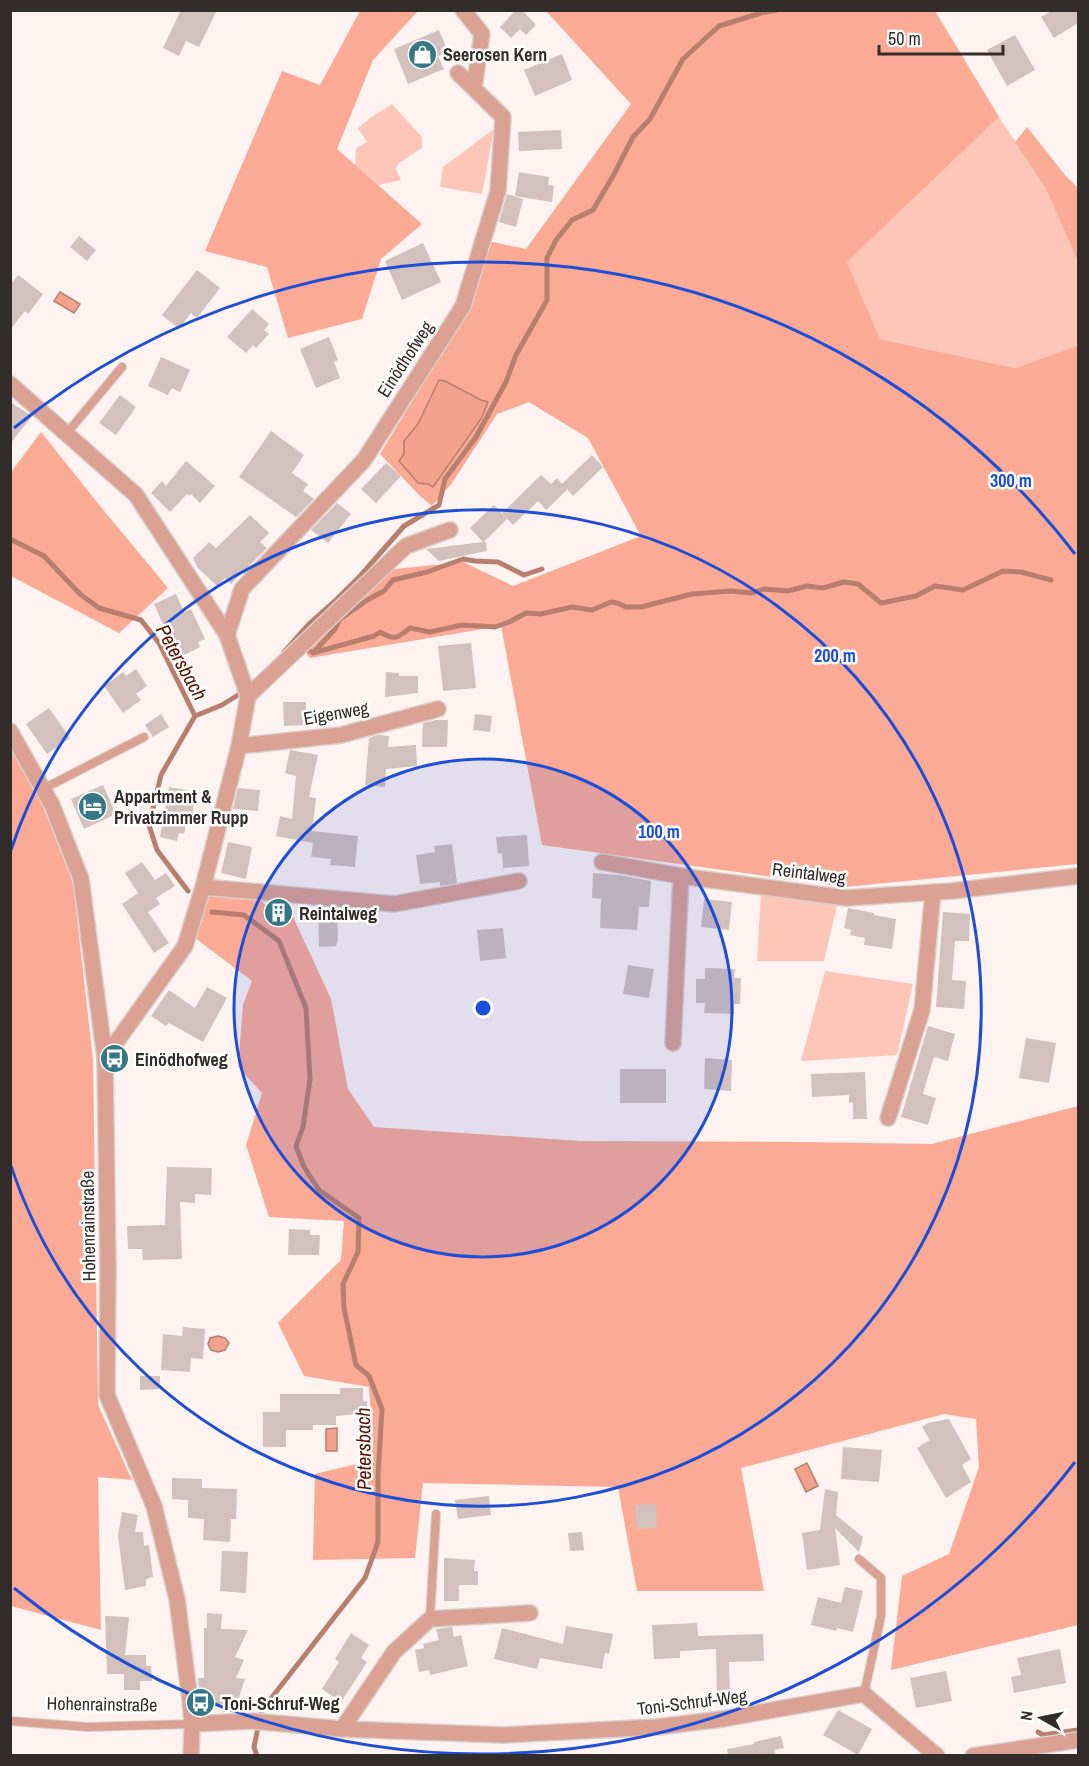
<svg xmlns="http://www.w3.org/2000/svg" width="1089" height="1766" font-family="'Archivo Narrow',sans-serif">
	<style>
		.green { fill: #fec6b8 }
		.forest { fill: #fbaa95; fill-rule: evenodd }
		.water { fill: #f2a28d; stroke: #b87f6f; stroke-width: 1.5 }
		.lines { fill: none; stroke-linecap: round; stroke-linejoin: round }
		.stream { stroke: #b87f6f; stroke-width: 5 }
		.building { fill: #d2c1bc }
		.lane-casing { stroke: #d9cfcd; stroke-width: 10 }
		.street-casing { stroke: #d9cfcd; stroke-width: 18 }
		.lane { stroke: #dba192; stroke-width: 8 }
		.street { stroke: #dba192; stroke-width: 15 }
		.ring { fill: none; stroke: #1d4ed8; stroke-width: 3 }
		.labels { text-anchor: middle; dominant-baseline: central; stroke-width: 5; stroke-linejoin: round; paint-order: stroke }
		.poi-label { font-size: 18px; font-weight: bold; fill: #322c2a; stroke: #fff; text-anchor: start }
		.street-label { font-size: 18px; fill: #322c2a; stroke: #fff }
		.water-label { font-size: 20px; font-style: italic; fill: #581301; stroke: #fff }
		.centre { fill: #1d4ed8; stroke: #fff; stroke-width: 3 }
		.ring-label { font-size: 18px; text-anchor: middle; font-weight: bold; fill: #1d4ed8; stroke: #fff; stroke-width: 5; stroke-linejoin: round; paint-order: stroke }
	</style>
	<rect width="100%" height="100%" fill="#fef3f1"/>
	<path class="green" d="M392,104L422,137V148L398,164L396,169L401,180L378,185L355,166L356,148L367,142L358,128L373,116Z
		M999,117L1046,189L1078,262V346L1015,368L880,339L847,262Z
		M494,129L482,194L440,187L443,167Z
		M761,893L837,905L824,961H757Z
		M825,971L913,984L897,1055L801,1061Z"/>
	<path class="forest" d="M360,11H418L373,60L337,149L422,224L381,259L362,319L288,338L267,267L205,251L282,71L320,85Z
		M546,11H935L999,117L847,262L880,339L1015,368L1077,346L1078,349V864L845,887L542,845L501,626L310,658L301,646L351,598L395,569L463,562L513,586L641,536L588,438L529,402L497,414L452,483L432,506L419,495L380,454L470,306L488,241L526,249L631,104ZM439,380L445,381L481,400L488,402L481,419L433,487L404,454V441L418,424Z
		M1027,127L1065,175L1078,188V262L1046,189L1015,142Z
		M41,432L100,506L168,588L119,633L11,576V472Z
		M10,742L44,809L73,883L93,1060L98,1405L132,1480L98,1477L101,1630L11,1606Z
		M209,893L256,894L274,915L282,916L285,909L289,908L331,999L348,1089L374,1127L580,1141L804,1142L932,1144L1078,1106V1625L891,1670L902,1576L949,1554L979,1467L976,1419L944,1414L741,1468L764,1591H637L618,1487L423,1483L415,1558L313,1560L315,1474L365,1462L371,1415L369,1387L304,1376L278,1323L341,1260L344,1221L269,1217L246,1145L262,1093L238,1067L243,1005L252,981L195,938Z"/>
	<path class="water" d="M60,292L80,304L74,313L54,301Z
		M439,380L445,381L481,400L488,402L481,419L433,487L428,484L418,483L399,461L404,454V441L418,424Z
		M218,1336L225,1338L229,1343L225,1350L218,1352L211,1350L208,1344L210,1338Z
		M337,1428V1451H326V1429Z
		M807,1463L818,1486L806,1492L795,1469Z"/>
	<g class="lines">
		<path class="stream" d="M10,539L44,556L80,594L99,608L141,620L159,643L195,716L161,775L149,825L157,850L188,891
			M307,649L313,653L374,636L380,632C395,641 398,638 410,628L430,632L462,625L495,627L509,622L526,613L541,614L572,607L592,610L611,602L617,603L626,607H641L692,594L731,591L752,593L764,589L788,591L807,586L823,588L844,582L858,584L881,603L916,596L935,586L963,590L1003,571L1021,572L1051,580
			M284,652L310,623L337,599L361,575L404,526L439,505L445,479L476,437L506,382L516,355L547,300V258L556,240L572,220L593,210L613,176L633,137L650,119L683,59L719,26L761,13L777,10
			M314,652L335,629L340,619L369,599L384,591L393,580L427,572L463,559L475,561L498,562L524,575L542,569
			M195,716L222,705L238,695
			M212,912L244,915L279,941L306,1008L310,1079L303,1127L296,1146L304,1167L319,1190L359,1218L358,1252L343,1284L344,1308L356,1365L369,1376L382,1409L378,1475V1542L365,1578L262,1710L261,1716
			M1038,1732L1043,1735L1078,1730
			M257,1756L254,1747L258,1727"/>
	</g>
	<path class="building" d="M181,10H217L199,47L186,41L179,56L163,48Z
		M516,10H522L536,25L526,35L520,29L511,38L500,27Z
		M1053,10H1078V23L1054,38L1041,17Z
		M439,30L448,52L438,56L444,69L408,84L394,49Z
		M1015,35L1035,70L1007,86L987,50Z
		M562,54L572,80L535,96L524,70Z
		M561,130L562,149L519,151L518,132Z
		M519,172L549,177L548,185L554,186L552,202L515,196Z
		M507,194L523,199L516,227L499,222Z
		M79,236L96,250L87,261L70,247Z
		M423,243L441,282L402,300L385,261Z
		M197,270L220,288L197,318L191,313L179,329L162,315Z
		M18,275L43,294L28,314L25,311L10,330V285Z
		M252,309L269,324L264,330L269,334L256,348L253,345L246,353L227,337Z
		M329,337L338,360L334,362L340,378L316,388L300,349Z
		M161,357L190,370L180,392L172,388L168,395L148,386Z
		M120,395L136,407L116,435L99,423Z
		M10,402L32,416L10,444Z
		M271,431L304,455L292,473L308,484L303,491L314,499L296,517L239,477Z
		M592,455L603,467L573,496L566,488L567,490L546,510L538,501L513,525L502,513L541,475L551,484L557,478L562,484Z
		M186,461L215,486L200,503L191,494L189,496L187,494L170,512L151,493L162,481L166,486Z
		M386,463L401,476L376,503L361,489Z
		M337,503L351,514L328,543L311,530Z
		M494,505L507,519L484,542H486L487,551L439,561L426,549L483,542L470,528Z
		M250,515L269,533L260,542L267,548L231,584L225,578L217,586L198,568L193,558L209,542L216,548Z
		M176,594L184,612L191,609L205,639L198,642L200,647L178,658L154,604Z
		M471,643L476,688L443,691L438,646Z
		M136,669L147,686L136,694L141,700L123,713L104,686L123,672L126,676Z
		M386,672L399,673V676H418V693L385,697Z
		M283,702H306V725L284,726Z
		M49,708L70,738L47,754L26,724Z
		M161,714L169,727L153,737L145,725Z
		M475,714L492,716L490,732L473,730Z
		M436,720H448L447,747H422L423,723Z
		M378,735L389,736L388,747L416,745L417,766L386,769L385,787L365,785L369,738Z
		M290,750L318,755L309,797L316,798L312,831L358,836L355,867L330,865L331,859L311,857L313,843L276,836L280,816L292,819L296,776L285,773Z
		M103,785L116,814L84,829L71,799Z
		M169,787L188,790L187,797L195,799L192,816L188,815L184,834L179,833L177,841L160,837Z
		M238,788L260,790L258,811L233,809Z
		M527,835L529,866L503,868L502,853L498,854L496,837Z
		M228,842L252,847L246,879L221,873Z
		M452,844L457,883L440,886V882L420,884L416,855L435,852L434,846Z
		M142,862L155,880L166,873L175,886L156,898L160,904L148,912L169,943L154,953L122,904L138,893L125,873Z
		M593,873L619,875L651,881L649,907H639L637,930L600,928L601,899L592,898Z
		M704,899L732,902L729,930L701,927Z
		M848,908L874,913V915L896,919L892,949L864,945L865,938L850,935L851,930L844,928Z
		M318,909H337L338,940L336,946L319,947Z
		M943,912L970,914L969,941H955L952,980L966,981L964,1009L936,1007Z
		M503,928L506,958L480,961L477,930Z
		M628,965L654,969L649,998L623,994Z
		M705,968L735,969L734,978H741L740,1004H734V1014L704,1013L705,1003H696V979H705Z
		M207,987L227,998L203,1042L169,1023L166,1026L151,1016L169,990L195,1008Z
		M928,1026L955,1034L948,1061L934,1057L928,1076L923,1094L936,1098L928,1125L901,1117Z
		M1026,1038L1056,1043L1049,1083L1019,1078Z
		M705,1058L732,1060L731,1091L704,1089Z
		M620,1069H666V1103H620Z
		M865,1072L867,1119H853V1102L849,1103V1095L812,1097L811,1074Z
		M167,1167L212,1168L211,1195L195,1194V1203L180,1202L182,1259L143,1260L142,1249H128L127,1226L165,1225Z
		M289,1229L310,1230V1235H320L319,1255H288Z
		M183,1327L205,1329L203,1359L191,1358L190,1372L161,1370L163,1334L182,1336Z
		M140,1376H160V1389L140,1390Z
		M340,1388H363V1401H367V1413L336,1416V1425H313V1430H286V1447H263V1412H280V1394H340Z
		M949,1419L971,1459L962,1465L971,1482L946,1498L917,1448L930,1440L922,1427L928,1423Z
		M843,1447L882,1450L879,1482L841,1479Z
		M172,1478L202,1479V1488L237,1489L236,1519H231L230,1542L203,1540L204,1519L188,1518V1500L172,1499Z
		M825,1489L838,1492L836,1515L863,1537L859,1552L835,1528L840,1565L807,1570L802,1533L820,1530Z
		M489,1496L491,1515L458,1519L455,1500Z
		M656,1504L657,1528L637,1529L635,1505Z
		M122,1512L138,1515L135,1532H143L144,1546L149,1545L153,1577L146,1579V1586L125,1590L118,1535Z
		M582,1532L584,1550L570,1551L568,1533Z
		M222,1551L248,1552L246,1593L220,1591Z
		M444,1558L475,1560L474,1571H478V1585H459V1601H444Z
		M845,1587L863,1591L853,1632L837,1628L836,1631L811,1625L818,1597L841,1603Z
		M207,1613L222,1614L221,1629L248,1630L235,1657L244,1660L236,1678L245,1679L238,1700L234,1704H212L213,1695H208V1691L199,1690L198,1678H204V1628H207Z
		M105,1616L129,1617L125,1655H146V1666H151L152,1681H140V1690H124V1674H107Z
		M697,1623L698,1636L763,1634L764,1661L729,1662L730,1696H717L716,1649L680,1651V1658L654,1659L652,1625Z
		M566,1626L613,1634L609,1654L605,1653L602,1669L540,1658L537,1669L494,1659L502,1628L563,1644Z
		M452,1627L454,1637L461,1635L468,1666L430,1675L429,1670L419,1672L415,1650L424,1648L423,1644L439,1640L436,1629Z
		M351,1633L369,1645L361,1658L367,1662L341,1702L322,1689L339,1662L335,1659Z
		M1060,1649L1066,1683L1014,1693L1011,1677L1021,1675L1017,1658Z
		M946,1671L952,1701L916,1708L910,1678Z
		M838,1710L872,1729L858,1755L823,1735Z
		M781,1736L784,1748L774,1750L776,1755H728L727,1749L754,1744V1742Z"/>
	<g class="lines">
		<defs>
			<path id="lane" d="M67,433L122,367
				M43,789L144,737
				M859,1559L881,1578V1616L864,1694
				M430,1619L436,1514
				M10,1721L88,1727L192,1724"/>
			<path id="street" d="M463,10L482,34L474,88
				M10,384L136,495L227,635L248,696L239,746L203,887L185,946L105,1058
				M227,635L242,589L364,460L463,306L498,191L503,117L458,73
				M248,696L406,546L450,530
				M10,731L52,805L81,879L105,1058L108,1267L107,1395L154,1506L177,1599L190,1700L192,1724L191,1756
				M239,746L341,735L438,709
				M602,862L681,876L846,898L952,891L1078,876
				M203,887L394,904L519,881
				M673,1043L681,876
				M888,1118L922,1010L933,892
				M192,1724L251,1721L342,1729L504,1735L657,1727L722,1719L864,1694L937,1756
				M342,1729L394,1652L430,1619L530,1613
				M973,1756L1078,1740"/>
		</defs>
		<use href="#lane" class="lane-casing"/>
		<use href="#street" class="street-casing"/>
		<use href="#lane" class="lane"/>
		<use href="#street" class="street"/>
	</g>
	<circle cx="483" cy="1008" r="249" fill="#1d4ed8" fill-opacity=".12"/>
	<g class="ring">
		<circle cx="483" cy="1008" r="249"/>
		<path d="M11 850A498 498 0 1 1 11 1166"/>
		<path d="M1075 1462A746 746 0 0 1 14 1588M14 428A746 746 0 0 1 1075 554"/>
	</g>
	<defs>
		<symbol id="shop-disc" viewBox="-11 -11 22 22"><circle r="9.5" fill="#347787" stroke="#fff"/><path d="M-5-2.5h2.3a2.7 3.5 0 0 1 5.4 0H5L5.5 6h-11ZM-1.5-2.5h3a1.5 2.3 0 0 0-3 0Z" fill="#fff"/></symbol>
		<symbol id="hotel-disc" viewBox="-11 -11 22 22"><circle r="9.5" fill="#347787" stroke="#fff"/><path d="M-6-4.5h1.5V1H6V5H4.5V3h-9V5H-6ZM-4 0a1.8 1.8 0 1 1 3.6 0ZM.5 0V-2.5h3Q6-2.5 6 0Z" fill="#fff"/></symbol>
		<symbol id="building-disc" viewBox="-11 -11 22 22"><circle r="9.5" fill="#347787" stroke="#fff"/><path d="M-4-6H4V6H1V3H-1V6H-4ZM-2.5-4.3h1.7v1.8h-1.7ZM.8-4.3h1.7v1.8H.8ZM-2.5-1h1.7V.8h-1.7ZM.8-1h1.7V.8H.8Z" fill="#fff"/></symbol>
		<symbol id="bus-disc" viewBox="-11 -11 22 22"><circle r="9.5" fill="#347787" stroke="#fff"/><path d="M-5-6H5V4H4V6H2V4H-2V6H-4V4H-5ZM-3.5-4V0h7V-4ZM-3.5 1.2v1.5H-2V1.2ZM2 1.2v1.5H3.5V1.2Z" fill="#fff"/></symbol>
	</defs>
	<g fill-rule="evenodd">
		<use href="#shop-disc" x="406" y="38" width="33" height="33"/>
		<use href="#hotel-disc" x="76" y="790" width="33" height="33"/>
		<use href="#building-disc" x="262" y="896" width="33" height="33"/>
		<use href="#bus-disc" x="98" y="1042" width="33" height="33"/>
		<use href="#bus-disc" x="184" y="1686" width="33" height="33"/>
	</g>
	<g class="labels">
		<g class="poi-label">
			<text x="443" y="54">Seerosen Kern</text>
			<text x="114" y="796">Appartment &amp;<tspan x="114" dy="21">Privatzimmer Rupp</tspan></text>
			<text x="299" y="913">Reintalweg</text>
			<text x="135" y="1059">Einödhofweg</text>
			<text x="222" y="1703">Toni-Schruf-Weg</text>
		</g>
		<g class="street-label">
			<text transform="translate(405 359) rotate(-57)">Einödhofweg</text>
			<text transform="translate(336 713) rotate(-10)">Eigenweg</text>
			<text transform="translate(809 873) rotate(7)">Reintalweg</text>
			<text transform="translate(88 1226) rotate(-91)">Hohenrainstraße</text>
			<text transform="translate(692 1702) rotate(-7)">Toni-Schruf-Weg</text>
			<text transform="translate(102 1704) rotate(1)">Hohenrainstraße</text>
		</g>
		<g class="water-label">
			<text transform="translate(182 662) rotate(61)">Petersbach</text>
			<text transform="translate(363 1449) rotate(-91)">Petersbach</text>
		</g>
	</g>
	<circle cx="483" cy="1008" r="9" class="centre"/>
	<g class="ring-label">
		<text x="1011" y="487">300 m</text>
		<text x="835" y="662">200 m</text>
		<text x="659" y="838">100 m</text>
	</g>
	<rect width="1089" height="1766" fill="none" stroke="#322c2a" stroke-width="24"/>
	<g transform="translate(1041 1718) rotate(279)" stroke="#ffffff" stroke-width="4.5" paint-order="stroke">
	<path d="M0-4.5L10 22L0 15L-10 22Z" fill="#322c2a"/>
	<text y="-9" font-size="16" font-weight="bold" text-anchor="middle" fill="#322c2a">N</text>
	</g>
	<path d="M879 45v9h124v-9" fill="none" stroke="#322c2a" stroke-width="3"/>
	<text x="888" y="45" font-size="18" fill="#322c2a" stroke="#ffffff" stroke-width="4.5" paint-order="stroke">50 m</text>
</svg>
